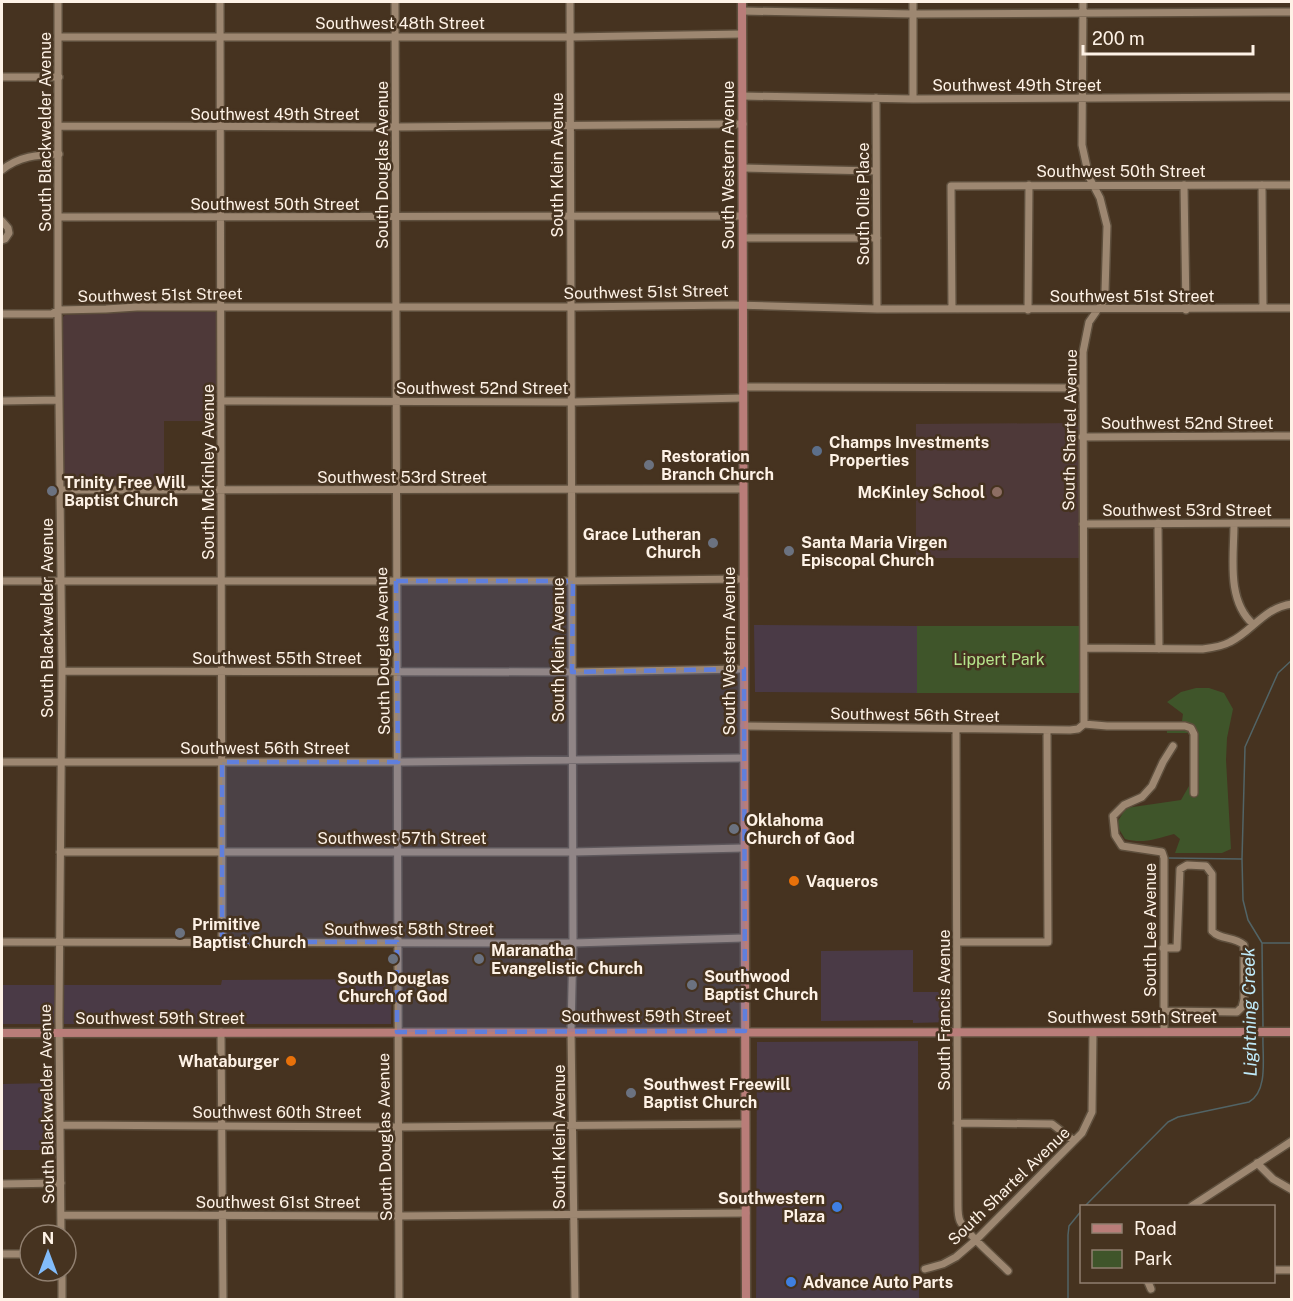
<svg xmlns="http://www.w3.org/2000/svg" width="1293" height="1301" font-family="'Public Sans',sans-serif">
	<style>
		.commercial { fill: #4a3a46 }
		.education { fill: #4e3939 }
		.green { fill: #3f552a }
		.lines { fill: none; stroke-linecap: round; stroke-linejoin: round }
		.stream { stroke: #526466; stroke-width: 1.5 }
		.minor-casing { stroke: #5e4f3d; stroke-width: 10 }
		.major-casing { stroke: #5e4f3d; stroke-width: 11 }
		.minor { stroke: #9d8771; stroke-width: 7 }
		.major { stroke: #b97d79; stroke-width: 8 }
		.marked { fill: #607fdc; fill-opacity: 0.2; stroke: #607fdc; stroke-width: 4.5; stroke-dasharray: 12 8; stroke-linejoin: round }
		.service-dot { fill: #5c6f8a; stroke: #463320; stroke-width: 2 }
		.worship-dot { fill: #6b7280; stroke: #463320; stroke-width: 2 }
		.education-dot { fill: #8d6e63; stroke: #463320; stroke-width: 2 }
		.food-dot { fill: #e8710a; stroke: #463320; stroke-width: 2 }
		.shop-dot { fill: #3f7fe0; stroke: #463320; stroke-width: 2 }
		.labels { text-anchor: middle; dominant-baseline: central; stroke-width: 5; stroke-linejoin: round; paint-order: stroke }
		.street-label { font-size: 16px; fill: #fef2e6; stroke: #463320 }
		.poi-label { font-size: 16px; font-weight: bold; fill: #fef2e6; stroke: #463320; text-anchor: start }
		.park-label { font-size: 16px; fill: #b6e48c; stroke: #463320 }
		.water-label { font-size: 18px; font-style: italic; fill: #bfebfa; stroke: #463320 }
	</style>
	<rect width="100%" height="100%" fill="#463320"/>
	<path class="commercial" d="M754,625L917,626V693L755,692Z
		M913,950V992H954L952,1022L913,1023V1020L821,1021V951Z
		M392,979L391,1024H2V985H221L222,980Z
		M918,1041L919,1299L756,1298L757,1042Z
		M53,1083L56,1150H2V1084Z"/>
	<path class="education" d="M126,310H213L216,312L217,421H164V487H67L63,481L61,319L65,315L113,312Z
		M1079,423V558H916V424Z"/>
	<path class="green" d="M917,626H1080V693H917Z
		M1196,688H1209L1224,693L1233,709L1227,738L1226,760L1231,849L1222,853H1175L1180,839L1174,834C1156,839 1143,844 1125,839L1116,824L1126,808L1181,800L1189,786V733H1167L1166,721H1182L1183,714L1167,702L1181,692Z"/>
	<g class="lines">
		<path class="stream" d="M1168,858L1241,859
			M1263,943H1292
			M1263,1027L1262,943L1248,920L1243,900L1242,859L1245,747L1278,673L1292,660
			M1085,1206L1168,1122L1178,1117L1249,1102C1269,1091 1262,1055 1263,1035
			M1068,1300V1235L1069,1226L1082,1210"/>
		<defs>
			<path id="minor" d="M58,2V310L62,671L59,1018L61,1235
				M220,2L222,942
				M395,2L399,1300
				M570,2L573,943L571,1031L575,1300
				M913,2V99
				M1083,2L1082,145L1089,177L1100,198L1107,226L1105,292L1103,302L1089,322L1083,352L1084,724
				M742,11L913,14L1292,12
				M58,37H571L742,34
				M2,77H59
				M742,96L913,99L1292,97
				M876,98L877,309
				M59,126L395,127L743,124
				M743,168L876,171
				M2,170C19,156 37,155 59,154
				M1184,185L1186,310
				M1262,185L1263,308
				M59,217L743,216
				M2,221L8,228L9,233L5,239L2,240
				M743,238H877
				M952,309L951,186L1292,185
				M1028,310L1029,185
				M2,314H52L58,310L106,309L137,307H571L733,305L877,309L1292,308
				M743,387L1083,388
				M2,401L59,400
				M221,401L572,402L743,398
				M1082,437L1292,436
				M60,490L743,489
				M1158,523L1159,649
				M1083,524L1292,523
				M1234,524C1234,556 1226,600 1253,624
				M2,581H573L744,579
				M1084,648L1202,649C1211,648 1221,647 1230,642C1253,631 1263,608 1292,604
				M62,671L572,672L744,669
				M1084,724L1107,726H1185L1191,728L1194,734V793
				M744,726L1070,730L1078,729L1084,724
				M956,729C957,888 956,1047 958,1206C958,1211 958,1216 960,1221C965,1232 997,1260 1008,1271
				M2,762H402L744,758
				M60,852H573L744,848
				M2,942L573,943L744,938
				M958,942H1048L1047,730
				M1163,948H1177L1180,869L1187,865L1206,866L1212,874V931C1220,940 1234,936 1244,945V999L1242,1007L1237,1012L1164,1011
				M221,1032L223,1300
				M1164,1032V858L1162,852L1122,846L1115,835L1113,816L1124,805L1142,797L1152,786L1163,762L1173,746
				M957,1123L1052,1124L1073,1140
				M60,1125L398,1127L745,1124
				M1257,1163L1273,1179L1292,1190
				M2,1184L61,1183
				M1192,1206L1292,1141
				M62,1215L399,1216L746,1213
				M2,1254H30
				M925,1269L943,1264L956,1257L977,1239L1082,1133L1092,1112L1093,1032
				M1274,1270H1292
				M62,1271V1300
				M1148,1282L1151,1289"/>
			<path id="major" d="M742,2L746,1300
				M2,1033L1292,1032"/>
		</defs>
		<use href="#minor" class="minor-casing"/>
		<use href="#major" class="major-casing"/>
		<use href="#minor" class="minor"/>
		<use href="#major" class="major"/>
	</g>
	<path class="marked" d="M396,581H573L572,672L744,669L745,1031L397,1032V942H222V762H398Z"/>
	<circle class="service-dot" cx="817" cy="451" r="6"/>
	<g class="worship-dot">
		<circle cx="649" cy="465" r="6"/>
		<circle cx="52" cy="491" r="6"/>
		<circle cx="713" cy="543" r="6"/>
		<circle cx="789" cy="551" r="6"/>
		<circle cx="734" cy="829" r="6"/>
		<circle cx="180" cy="933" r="6"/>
		<circle cx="393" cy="959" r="6"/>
		<circle cx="479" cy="959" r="6"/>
		<circle cx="692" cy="985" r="6"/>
		<circle cx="631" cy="1093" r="6"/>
	</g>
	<circle class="education-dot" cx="997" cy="492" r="6"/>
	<g class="food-dot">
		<circle cx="794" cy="881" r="6"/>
		<circle cx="291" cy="1061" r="6"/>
	</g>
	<g class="shop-dot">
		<circle cx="837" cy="1207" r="6"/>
		<circle cx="791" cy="1282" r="6"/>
	</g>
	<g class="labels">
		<g class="street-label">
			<text x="400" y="23">Southwest 48th Street</text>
			<text x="1017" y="85">Southwest 49th Street</text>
			<text x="275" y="114">Southwest 49th Street</text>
			<text transform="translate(45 132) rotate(-90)">South Blackwelder Avenue</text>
			<text transform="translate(382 165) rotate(-90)">South Douglas Avenue</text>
			<text transform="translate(557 165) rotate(-90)">South Klein Avenue</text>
			<text transform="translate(728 165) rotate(-90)">South Western Avenue</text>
			<text x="1121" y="171">Southwest 50th Street</text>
			<text x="275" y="204">Southwest 50th Street</text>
			<text transform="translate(863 204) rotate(-90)">South Olie Place</text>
			<text transform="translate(646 292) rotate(-1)">Southwest 51st Street</text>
			<text transform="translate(160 295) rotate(-1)">Southwest 51st Street</text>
			<text x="1132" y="296">Southwest 51st Street</text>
			<text x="482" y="388">Southwest 52nd Street</text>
			<text x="1187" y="423">Southwest 52nd Street</text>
			<text transform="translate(1070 430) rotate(-89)">South Shartel Avenue</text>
			<text transform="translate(208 472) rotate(-90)">South McKinley Avenue</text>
			<text x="402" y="477">Southwest 53rd Street</text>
			<text x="1187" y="510">Southwest 53rd Street</text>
			<text transform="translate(47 618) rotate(-90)">South Blackwelder Avenue</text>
			<text transform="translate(558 650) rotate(-90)">South Klein Avenue</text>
			<text transform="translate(383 651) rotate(-91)">South Douglas Avenue</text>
			<text transform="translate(729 651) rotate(-90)">South Western Avenue</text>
			<text x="277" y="658">Southwest 55th Street</text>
			<text transform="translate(915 715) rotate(1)">Southwest 56th Street</text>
			<text x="265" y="748">Southwest 56th Street</text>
			<text x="402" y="838">Southwest 57th Street</text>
			<text x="409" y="929">Southwest 58th Street</text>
			<text transform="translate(1150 930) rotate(-90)">South Lee Avenue</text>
			<text transform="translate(944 1010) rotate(-90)">South Francis Avenue</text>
			<text x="646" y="1016">Southwest 59th Street</text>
			<text x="1132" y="1017">Southwest 59th Street</text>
			<text x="160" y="1018">Southwest 59th Street</text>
			<text transform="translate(47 1104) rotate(-91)">South Blackwelder Avenue</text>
			<text x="277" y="1112">Southwest 60th Street</text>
			<text transform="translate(385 1137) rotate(-91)">South Douglas Avenue</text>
			<text transform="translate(559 1137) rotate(-90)">South Klein Avenue</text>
			<text transform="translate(1009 1186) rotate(-44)">South Shartel Avenue</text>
			<text x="278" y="1202">Southwest 61st Street</text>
		</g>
		<g class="poi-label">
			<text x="829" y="442">Champs Investments<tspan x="829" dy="18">Properties</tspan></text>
			<text x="661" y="456">Restoration<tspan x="661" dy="18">Branch Church</tspan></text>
			<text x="64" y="482">Trinity Free Will<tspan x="64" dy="18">Baptist Church</tspan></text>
			<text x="985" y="492" text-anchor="end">McKinley School</text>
			<text x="701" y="534" text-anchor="end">Grace Lutheran<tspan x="701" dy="18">Church</tspan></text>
			<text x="801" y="542">Santa Maria Virgen<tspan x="801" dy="18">Episcopal Church</tspan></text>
			<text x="746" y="820">Oklahoma<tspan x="746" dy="18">Church of God</tspan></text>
			<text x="806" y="881">Vaqueros</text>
			<text x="192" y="924">Primitive<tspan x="192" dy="18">Baptist Church</tspan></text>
			<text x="491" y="950">Maranatha<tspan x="491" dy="18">Evangelistic Church</tspan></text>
			<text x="704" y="976">Southwood<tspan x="704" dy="18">Baptist Church</tspan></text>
			<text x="393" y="978" text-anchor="middle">South Douglas<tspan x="393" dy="18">Church of God</tspan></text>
			<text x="279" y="1061" text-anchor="end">Whataburger</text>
			<text x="643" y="1084">Southwest Freewill<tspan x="643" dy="18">Baptist Church</tspan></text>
			<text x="825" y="1198" text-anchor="end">Southwestern<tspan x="825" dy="18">Plaza</tspan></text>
			<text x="803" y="1282">Advance Auto Parts</text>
		</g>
		<g class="park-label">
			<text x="999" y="659">Lippert Park</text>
		</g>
		<g class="water-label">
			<text transform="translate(1249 1012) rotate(-91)">Lightning Creek</text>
		</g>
	</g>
	<rect width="1293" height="1301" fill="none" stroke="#fef2e6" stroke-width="6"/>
	<rect x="1080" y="1205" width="195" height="78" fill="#463320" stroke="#907f6f" stroke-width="1.5"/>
	<rect x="1092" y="1224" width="30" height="9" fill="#b97d79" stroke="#907f6f" stroke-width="1.5"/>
	<text x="1134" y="1235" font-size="18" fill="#fef2e6">Road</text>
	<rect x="1092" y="1250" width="30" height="18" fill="#3f552a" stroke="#907f6f" stroke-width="1.5"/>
	<text x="1134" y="1265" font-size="18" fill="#fef2e6">Park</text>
	<g transform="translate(48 1253)"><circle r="28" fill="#463320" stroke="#907f6f" stroke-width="1.5"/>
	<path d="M0-4.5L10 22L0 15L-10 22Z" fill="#82bcfa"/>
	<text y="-9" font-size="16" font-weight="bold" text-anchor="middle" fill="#fef2e6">N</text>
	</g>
	<path d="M1083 45v9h170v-9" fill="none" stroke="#fef2e6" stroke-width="3"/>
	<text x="1092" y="45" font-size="18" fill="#fef2e6" stroke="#463320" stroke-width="4.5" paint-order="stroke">200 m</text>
</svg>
